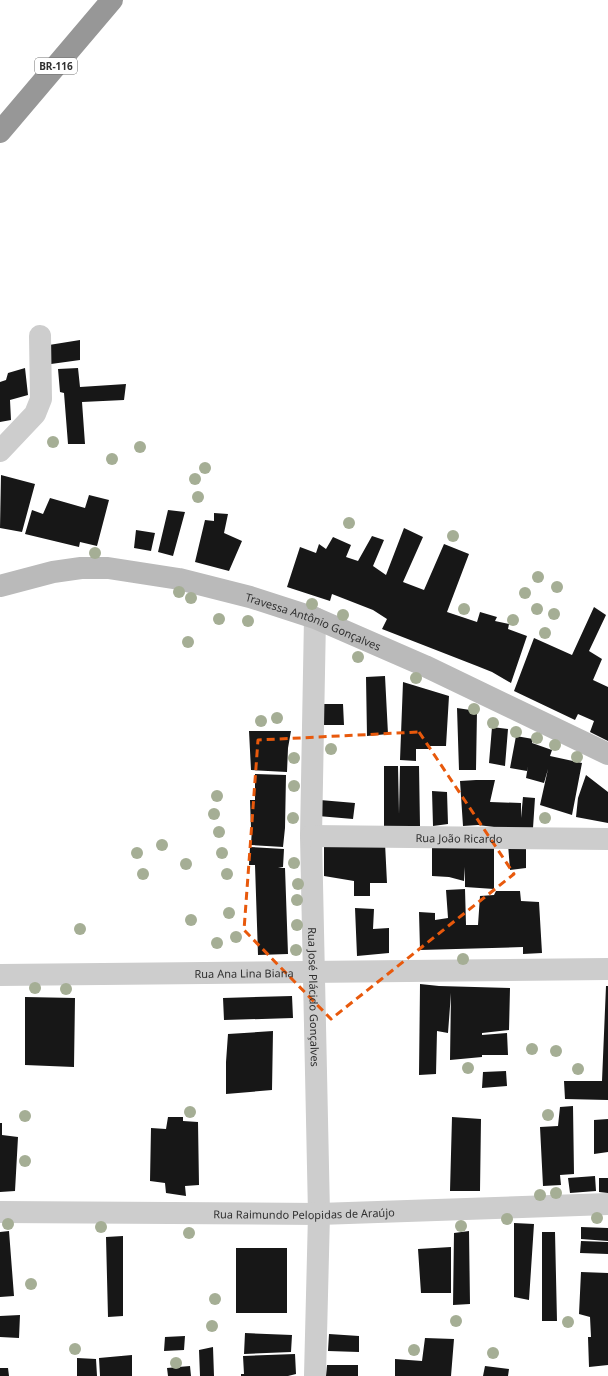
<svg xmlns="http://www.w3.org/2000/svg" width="608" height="1376" font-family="'Noto Sans',sans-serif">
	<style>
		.building { fill: #171717 }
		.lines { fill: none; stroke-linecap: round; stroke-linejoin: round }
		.street { stroke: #cdcdcd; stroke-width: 22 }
		.secondary { stroke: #bababa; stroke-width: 22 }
		.highway { stroke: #979797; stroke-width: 22 }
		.tree { fill: #a5ae95 }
		.marked { fill: none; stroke: #e8590c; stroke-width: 3; stroke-dasharray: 8 5; stroke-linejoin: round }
		.labels { text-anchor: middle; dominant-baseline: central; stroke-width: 4; stroke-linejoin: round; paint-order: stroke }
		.shield { fill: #fff; stroke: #6e6e6e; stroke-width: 1 }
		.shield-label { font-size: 10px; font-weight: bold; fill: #303030 }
		.street-label { font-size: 11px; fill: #303030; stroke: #fff }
	</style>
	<rect width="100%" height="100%" fill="#fff"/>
	<path class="building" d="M80,340V360L51,364L49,345Z
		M25,368L28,395L10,400L11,420L0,422V382L6,380L8,373Z
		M78,368L80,387L126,384L124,400L82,402L85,444H68L64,393L60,392L58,369Z
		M1,475L35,484L22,532L0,528Z
		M89,495L109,500L97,546L80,542L79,547L25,534L32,510L43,514L50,498L85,508Z
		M168,510L185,512L173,556L158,552Z
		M214,513L228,514L224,533L242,541L229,571L195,562L205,520L214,521Z
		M404,528L423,537L403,582L424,590L444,544L469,554L447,612L477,622L480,612L497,617L495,621L509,624L508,629L527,636L511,683L492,672L477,666L382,629L387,619L373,610L332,594L330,601L287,587L300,547L316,553L319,544L326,549L333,537L351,545L346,557L358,561L372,536L384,540L373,566L386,575Z
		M136,530L155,533L151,551L134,548Z
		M594,607L606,615L589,651L602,659L593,680L608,687V741L590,732L594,721L578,714L575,720L514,691L534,638L572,655Z
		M385,676L388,734L367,736L366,677Z
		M403,682L449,696L446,746H429V749H416V761L400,760Z
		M319,704H343L344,725H319Z
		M457,708L477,711L476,770H459Z
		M492,727L508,729L505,766L489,763Z
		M249,731H291L288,748L287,772L251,770Z
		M516,736L533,739L532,743L552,750L550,756L582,763L572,815L540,805L548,769L544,783L526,778L528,766L527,771L510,768Z
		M384,766H398L399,814L400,766H419L420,826L384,828Z
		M255,774L286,775L285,828L283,847L251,845L252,828H251L250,800H255Z
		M586,775L608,792V823L576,817L578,798Z
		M476,780H495L490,802L521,803V818L523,797L535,798L533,828H502L478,825L463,826L460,781Z
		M432,791L447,792L448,824L433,826Z
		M320,800L355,803L353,819L318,816Z
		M385,843L387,883H370V896H354V881L324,876V844Z
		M432,844L494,846V889L465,887V867L464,881L449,877L432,876Z
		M508,844H526V868L510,870Z
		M250,847L284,849L283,867L278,868H285L288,954L258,955L255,865H249Z
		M465,889L466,925H478L480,896L494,895L496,891H520L521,901L539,902L542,953L523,954V947L420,950L419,912L435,913V920L448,918L446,890Z
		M355,908L374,909L373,929L389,928V953L357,956Z
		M420,984L439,986L510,988L509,1030L482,1033V1035L507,1033L508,1055H482V1057L450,1060L451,993L448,1033L437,1031L436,1074L419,1075Z
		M606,986H608V1100L565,1099L564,1081H602Z
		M292,996L293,1018L224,1020L223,998Z
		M25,997L75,998L74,1067L25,1065Z
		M273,1031L272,1090L226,1094V1062L228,1034Z
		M506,1071L507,1086L482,1088L483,1072Z
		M573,1106L574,1174L560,1175L561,1185L543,1186L540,1127L558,1126L560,1107Z
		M168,1117H183V1121L198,1122L199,1185L185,1186L186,1196L166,1193L165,1183L150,1181L151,1128L166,1129Z
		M452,1117L481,1119L480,1191H450Z
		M608,1119V1152L594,1154V1120Z
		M0,1123H2V1135L18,1137L15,1191L0,1192Z
		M595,1176L596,1191L570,1193L568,1178Z
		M599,1178H608V1193L599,1192Z
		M514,1223L534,1224L529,1300L514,1297Z
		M581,1227L608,1228V1241L581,1239Z
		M9,1231L14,1296L0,1297V1232Z
		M469,1231L470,1304L453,1305L454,1233Z
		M542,1232H555L557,1321H542Z
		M123,1236V1316L108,1317L106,1237Z
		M581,1241L608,1242V1254L580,1253Z
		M451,1247V1293H421L418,1249Z
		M236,1248H287V1313H236Z
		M581,1272L608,1273V1365L589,1367L588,1337H591L590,1317L579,1314Z
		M20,1315L19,1338L0,1337V1316Z
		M245,1333L292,1335L291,1352L244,1354Z
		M329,1334L359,1336V1352L328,1351Z
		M185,1336L184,1350L164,1351L165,1337Z
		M425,1338L454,1339L451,1376H395V1359L422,1361Z
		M213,1347L214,1376H200L199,1350Z
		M295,1354L296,1374L288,1376H241V1374H244L243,1356Z
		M132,1355V1376H100L99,1358Z
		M77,1358L96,1359L97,1376H77Z
		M327,1365H358V1376H326Z
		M190,1366L191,1376H168L167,1368Z
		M485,1366L509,1369L508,1376H483Z
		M0,1368H8L9,1376H0Z"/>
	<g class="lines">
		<g class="street">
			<path d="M0,451L35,414L41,399L40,336"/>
			<path id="s1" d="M315,618L311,836L319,1214L315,1376"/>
			<path id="s2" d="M311,836L608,839"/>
			<path id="s3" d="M0,975L608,969"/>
			<path id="s4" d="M0,1212L319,1214L608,1204"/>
		</g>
		<path class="secondary" id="s5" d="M0,586L53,572L81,568H108L179,579L250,597L315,618L425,666L608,754"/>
		<path class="highway" d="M0,132L112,0"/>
	</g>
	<g class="tree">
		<circle cx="53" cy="442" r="6"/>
		<circle cx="140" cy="447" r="6"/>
		<circle cx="112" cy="459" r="6"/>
		<circle cx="205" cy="468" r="6"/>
		<circle cx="195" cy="479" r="6"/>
		<circle cx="198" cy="497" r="6"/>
		<circle cx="349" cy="523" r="6"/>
		<circle cx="453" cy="536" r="6"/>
		<circle cx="95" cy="553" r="6"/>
		<circle cx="538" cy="577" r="6"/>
		<circle cx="557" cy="587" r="6"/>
		<circle cx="179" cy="592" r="6"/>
		<circle cx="525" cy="593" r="6"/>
		<circle cx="191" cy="598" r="6"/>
		<circle cx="312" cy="604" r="6"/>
		<circle cx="464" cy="609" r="6"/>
		<circle cx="537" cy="609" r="6"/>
		<circle cx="554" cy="614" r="6"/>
		<circle cx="343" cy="615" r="6"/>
		<circle cx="219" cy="619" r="6"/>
		<circle cx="513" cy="620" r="6"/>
		<circle cx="248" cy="621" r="6"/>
		<circle cx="545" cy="633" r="6"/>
		<circle cx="188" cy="642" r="6"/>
		<circle cx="358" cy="657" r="6"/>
		<circle cx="416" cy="678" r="6"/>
		<circle cx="474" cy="709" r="6"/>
		<circle cx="277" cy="718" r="6"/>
		<circle cx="261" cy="721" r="6"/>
		<circle cx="493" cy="723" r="6"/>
		<circle cx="516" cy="732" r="6"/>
		<circle cx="537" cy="738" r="6"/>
		<circle cx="555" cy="745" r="6"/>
		<circle cx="331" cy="749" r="6"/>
		<circle cx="577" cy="757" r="6"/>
		<circle cx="294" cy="758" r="6"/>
		<circle cx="294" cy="786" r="6"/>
		<circle cx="217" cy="796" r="6"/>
		<circle cx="214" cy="814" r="6"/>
		<circle cx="293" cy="818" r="6"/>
		<circle cx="545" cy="818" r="6"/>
		<circle cx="219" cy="832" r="6"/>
		<circle cx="162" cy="845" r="6"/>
		<circle cx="137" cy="853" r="6"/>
		<circle cx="222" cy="853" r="6"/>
		<circle cx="294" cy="863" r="6"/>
		<circle cx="186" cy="864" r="6"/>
		<circle cx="143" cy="874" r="6"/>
		<circle cx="227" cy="874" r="6"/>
		<circle cx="298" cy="884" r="6"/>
		<circle cx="297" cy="900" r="6"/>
		<circle cx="229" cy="913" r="6"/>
		<circle cx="191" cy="920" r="6"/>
		<circle cx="297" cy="925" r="6"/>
		<circle cx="80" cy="929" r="6"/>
		<circle cx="236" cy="937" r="6"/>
		<circle cx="217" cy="943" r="6"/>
		<circle cx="296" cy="950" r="6"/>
		<circle cx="463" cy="959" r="6"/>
		<circle cx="35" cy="988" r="6"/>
		<circle cx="66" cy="989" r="6"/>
		<circle cx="532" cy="1049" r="6"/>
		<circle cx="556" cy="1051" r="6"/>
		<circle cx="468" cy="1068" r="6"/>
		<circle cx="578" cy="1069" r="6"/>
		<circle cx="190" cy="1112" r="6"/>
		<circle cx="548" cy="1115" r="6"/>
		<circle cx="25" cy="1116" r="6"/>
		<circle cx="25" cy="1161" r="6"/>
		<circle cx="556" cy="1193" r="6"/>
		<circle cx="540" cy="1195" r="6"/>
		<circle cx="597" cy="1218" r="6"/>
		<circle cx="507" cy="1219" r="6"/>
		<circle cx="8" cy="1224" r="6"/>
		<circle cx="461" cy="1226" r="6"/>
		<circle cx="101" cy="1227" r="6"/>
		<circle cx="189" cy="1233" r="6"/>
		<circle cx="31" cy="1284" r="6"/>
		<circle cx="215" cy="1299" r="6"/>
		<circle cx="456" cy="1321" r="6"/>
		<circle cx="568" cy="1322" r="6"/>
		<circle cx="212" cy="1326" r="6"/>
		<circle cx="75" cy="1349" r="6"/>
		<circle cx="414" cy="1350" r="6"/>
		<circle cx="493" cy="1353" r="6"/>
		<circle cx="176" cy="1363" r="6"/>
	</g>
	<path class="marked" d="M419,732L514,874L331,1019L244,930L258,740Z"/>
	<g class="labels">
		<rect class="shield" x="35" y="58" width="42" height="16" rx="3"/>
		<g class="shield-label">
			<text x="56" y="66">BR-116</text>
		</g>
		<g class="street-label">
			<text stroke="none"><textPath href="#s5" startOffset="323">Travessa Antônio Gonçalves</textPath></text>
			<text stroke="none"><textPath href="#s2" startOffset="148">Rua João Ricardo</textPath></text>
			<text stroke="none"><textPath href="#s3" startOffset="244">Rua Ana Lina Biana</textPath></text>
			<text stroke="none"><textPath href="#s1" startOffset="379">Rua José Plácido Gonçalves</textPath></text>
			<text stroke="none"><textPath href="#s4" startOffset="304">Rua Raimundo Pelopidas de Araújo</textPath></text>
		</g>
	</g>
</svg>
